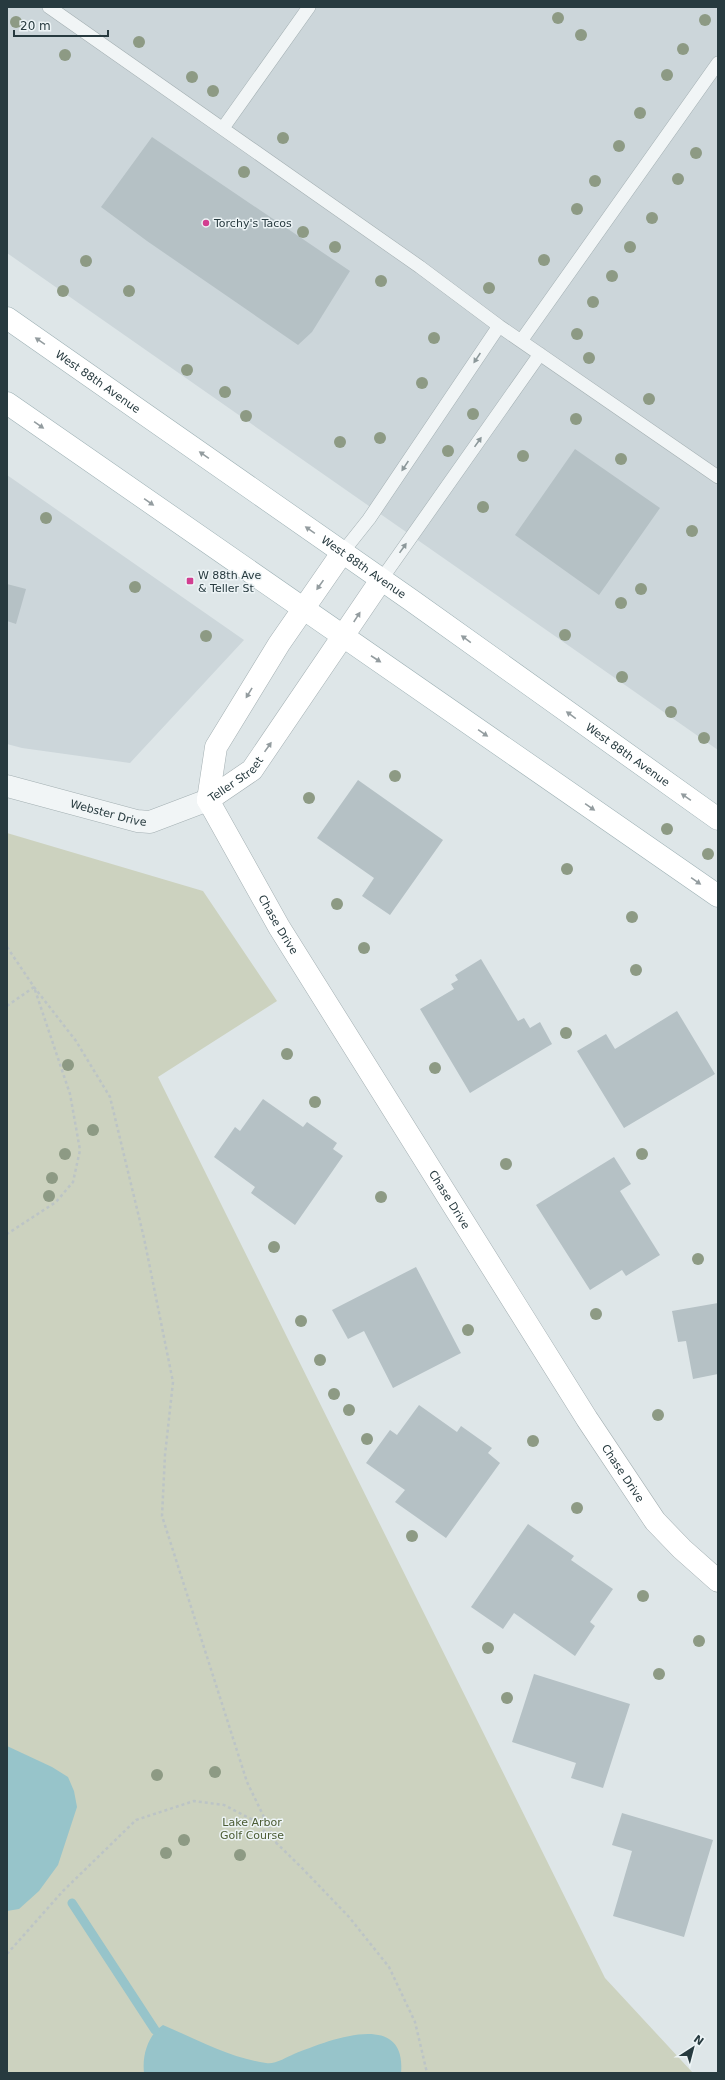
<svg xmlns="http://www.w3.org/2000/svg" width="725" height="2080" font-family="'DejaVu Sans',sans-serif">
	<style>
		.built { fill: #ccd6da }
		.green { fill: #ccd2bf }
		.water { fill: #97c4ca }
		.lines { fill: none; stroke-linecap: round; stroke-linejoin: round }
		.stream { stroke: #97c4ca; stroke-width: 9 }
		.building { fill: #b5c1c5 }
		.lane-casing { stroke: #a3afb2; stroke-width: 14 }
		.street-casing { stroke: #a3afb2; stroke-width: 23 }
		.secondary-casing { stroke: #a3afb2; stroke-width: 23 }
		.primary-casing { stroke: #9db0b4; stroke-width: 23 }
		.path { stroke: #bcc4c6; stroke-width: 2.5; stroke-dasharray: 3 3; stroke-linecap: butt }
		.lane { stroke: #f1f5f6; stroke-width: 13 }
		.street { stroke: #f1f5f6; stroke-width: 22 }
		.secondary { stroke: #fff; stroke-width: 22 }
		.primary { stroke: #fff; stroke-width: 22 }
		.tree { fill: #8d9a84 }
		.oneway { fill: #939c9f }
		.oneway2 { fill: #8c989a }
		.poi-dot { fill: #d23e90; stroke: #edf4f6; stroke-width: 1.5 }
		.labels { text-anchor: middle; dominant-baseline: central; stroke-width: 3; stroke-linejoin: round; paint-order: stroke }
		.poi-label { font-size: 11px; fill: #273a3f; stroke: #edf4f6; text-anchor: start }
		.street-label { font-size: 11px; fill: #273a3f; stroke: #edf4f6 }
		.park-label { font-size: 11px; fill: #4b5b33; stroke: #edf4f6 }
	</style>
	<rect width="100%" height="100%" fill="#dee6e8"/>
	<path class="built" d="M7,7H718V750L7,253Z
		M7,475L244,640L130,763L22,748L7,744Z"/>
	<path class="green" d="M7,833L203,891L277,1001L158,1077L605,1978L693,2073H7Z"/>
	<path class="water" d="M7,1746L52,1767L68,1777L74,1791L77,1807L58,1865L39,1891L19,1909L7,1911Z
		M163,2025C196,2039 230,2058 266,2063C274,2065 287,2057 294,2054C327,2041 407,2008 401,2073H144C142,2055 148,2035 163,2025Z"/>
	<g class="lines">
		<path class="stream" d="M72,1903L155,2030"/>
	</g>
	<path class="building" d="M152,137L350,271L312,332L298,345L147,241L101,207Z
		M575,449L660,508L599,595L515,535Z
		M7,584L26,589L16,624L7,621Z
		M358,780L443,840L390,915L362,896L374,878L317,838Z
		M481,959L518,1021L524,1018L530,1028L540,1022L552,1044L470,1093L420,1009L454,989L451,984L458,980L455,975Z
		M677,1011L715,1074L624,1128L577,1051L606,1034L615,1049Z
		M263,1099L303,1127L307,1122L337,1143L333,1149L343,1156L295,1225L251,1193L255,1187L214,1157L235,1127L240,1131Z
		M614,1157L631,1184L620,1191L660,1255L626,1276L622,1270L590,1290L536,1205Z
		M416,1267L461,1353L393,1388L364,1331L348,1339L332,1310Z
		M718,1303V1374L693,1379L686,1341L678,1342L672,1311Z
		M419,1405L457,1432L461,1426L492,1448L488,1453L500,1463L446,1538L395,1502L405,1490L366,1463L390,1430L397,1435Z
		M528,1524L574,1556L571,1560L613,1589L590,1622L595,1626L575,1656L514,1613L503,1629L471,1607Z
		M534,1674L630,1704L603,1788L571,1778L576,1763L512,1742Z
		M622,1813L713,1840L684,1937L613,1916L632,1851L612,1845Z"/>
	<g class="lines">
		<defs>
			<path id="lane" d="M49,7L420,267L499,326L718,477
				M223,128L309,7
				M521,341L718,63
				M342,553L369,519L499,326
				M381,580L540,354"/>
			<g id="street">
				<path id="s1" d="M7,786L137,821L150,822L208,800"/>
			</g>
			<g id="secondary">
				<path id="s2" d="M208,800L279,927L587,1419L655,1521L682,1549L718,1581"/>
				<path d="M208,800L216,747L279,644L342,553"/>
				<path id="s3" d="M208,800L252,770L381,580"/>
			</g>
			<g id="primary">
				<path id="s4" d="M7,318L411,600L718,819"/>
				<path d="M7,403L718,896"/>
			</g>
		</defs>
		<use href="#lane" class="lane-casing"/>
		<use href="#street" class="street-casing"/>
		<use href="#secondary" class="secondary-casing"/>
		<use href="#primary" class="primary-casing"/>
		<path class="path" d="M7,947L34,987L76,1041L110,1097L144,1238L173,1382L165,1455L162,1516L247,1782L278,1846
			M7,1006L34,987L70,1094L80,1150L73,1182L56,1202L7,1234
			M7,1954L63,1891L136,1820L194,1801L224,1805L253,1820L302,1868L349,1917L389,1967L415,2022L427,2073"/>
		<use href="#lane" class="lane"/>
		<use href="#street" class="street"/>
		<use href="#secondary" class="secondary"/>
		<use href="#primary" class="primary"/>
	</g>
	<g class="tree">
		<circle cx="558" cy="18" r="6"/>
		<circle cx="705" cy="20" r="6"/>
		<circle cx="16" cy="22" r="6"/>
		<circle cx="581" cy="35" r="6"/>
		<circle cx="139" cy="42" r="6"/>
		<circle cx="683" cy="49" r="6"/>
		<circle cx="65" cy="55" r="6"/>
		<circle cx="667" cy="75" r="6"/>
		<circle cx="192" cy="77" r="6"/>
		<circle cx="213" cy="91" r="6"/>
		<circle cx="640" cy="113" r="6"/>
		<circle cx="283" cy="138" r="6"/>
		<circle cx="619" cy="146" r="6"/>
		<circle cx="696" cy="153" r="6"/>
		<circle cx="244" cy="172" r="6"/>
		<circle cx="678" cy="179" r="6"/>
		<circle cx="595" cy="181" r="6"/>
		<circle cx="577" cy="209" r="6"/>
		<circle cx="652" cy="218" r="6"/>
		<circle cx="303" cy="232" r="6"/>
		<circle cx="335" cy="247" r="6"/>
		<circle cx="630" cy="247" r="6"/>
		<circle cx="544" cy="260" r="6"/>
		<circle cx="86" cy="261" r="6"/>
		<circle cx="612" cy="276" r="6"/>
		<circle cx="381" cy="281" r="6"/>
		<circle cx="489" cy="288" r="6"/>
		<circle cx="63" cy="291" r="6"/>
		<circle cx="129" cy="291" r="6"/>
		<circle cx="593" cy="302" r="6"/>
		<circle cx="577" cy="334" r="6"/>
		<circle cx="434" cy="338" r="6"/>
		<circle cx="589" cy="358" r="6"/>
		<circle cx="187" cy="370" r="6"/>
		<circle cx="422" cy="383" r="6"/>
		<circle cx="225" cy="392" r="6"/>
		<circle cx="649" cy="399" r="6"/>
		<circle cx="473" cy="414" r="6"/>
		<circle cx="246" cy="416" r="6"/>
		<circle cx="576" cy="419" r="6"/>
		<circle cx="380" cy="438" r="6"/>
		<circle cx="340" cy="442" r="6"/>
		<circle cx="448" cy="451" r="6"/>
		<circle cx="523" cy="456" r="6"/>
		<circle cx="621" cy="459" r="6"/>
		<circle cx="483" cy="507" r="6"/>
		<circle cx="46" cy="518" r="6"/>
		<circle cx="692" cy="531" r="6"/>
		<circle cx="135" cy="587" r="6"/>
		<circle cx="641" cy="589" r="6"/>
		<circle cx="621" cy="603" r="6"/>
		<circle cx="565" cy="635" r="6"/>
		<circle cx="206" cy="636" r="6"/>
		<circle cx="622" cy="677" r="6"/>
		<circle cx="671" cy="712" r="6"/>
		<circle cx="704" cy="738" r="6"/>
		<circle cx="395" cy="776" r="6"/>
		<circle cx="309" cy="798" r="6"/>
		<circle cx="667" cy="829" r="6"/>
		<circle cx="708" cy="854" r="6"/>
		<circle cx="567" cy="869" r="6"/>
		<circle cx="337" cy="904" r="6"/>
		<circle cx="632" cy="917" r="6"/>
		<circle cx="364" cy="948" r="6"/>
		<circle cx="636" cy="970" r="6"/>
		<circle cx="566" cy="1033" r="6"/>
		<circle cx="287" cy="1054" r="6"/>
		<circle cx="68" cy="1065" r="6"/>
		<circle cx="435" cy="1068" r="6"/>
		<circle cx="315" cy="1102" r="6"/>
		<circle cx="93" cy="1130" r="6"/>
		<circle cx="65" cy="1154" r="6"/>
		<circle cx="642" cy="1154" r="6"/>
		<circle cx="506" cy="1164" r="6"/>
		<circle cx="52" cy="1178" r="6"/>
		<circle cx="49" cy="1196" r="6"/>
		<circle cx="381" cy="1197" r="6"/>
		<circle cx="274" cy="1247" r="6"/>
		<circle cx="698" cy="1259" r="6"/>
		<circle cx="596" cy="1314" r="6"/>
		<circle cx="301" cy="1321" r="6"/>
		<circle cx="468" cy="1330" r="6"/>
		<circle cx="320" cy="1360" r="6"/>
		<circle cx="334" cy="1394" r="6"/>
		<circle cx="349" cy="1410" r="6"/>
		<circle cx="658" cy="1415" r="6"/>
		<circle cx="367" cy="1439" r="6"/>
		<circle cx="533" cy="1441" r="6"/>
		<circle cx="577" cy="1508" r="6"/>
		<circle cx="412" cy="1536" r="6"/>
		<circle cx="643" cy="1596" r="6"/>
		<circle cx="699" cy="1641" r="6"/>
		<circle cx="488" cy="1648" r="6"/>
		<circle cx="659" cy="1674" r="6"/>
		<circle cx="507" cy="1698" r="6"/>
		<circle cx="215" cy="1772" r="6"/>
		<circle cx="157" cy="1775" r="6"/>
		<circle cx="184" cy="1840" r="6"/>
		<circle cx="166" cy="1853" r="6"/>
		<circle cx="240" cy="1855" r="6"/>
	</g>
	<defs><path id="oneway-solid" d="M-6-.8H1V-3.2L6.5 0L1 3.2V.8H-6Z"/></defs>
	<g class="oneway">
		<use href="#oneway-solid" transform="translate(40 341) rotate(-145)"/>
		<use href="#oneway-solid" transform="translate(39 425) rotate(35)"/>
		<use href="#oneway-solid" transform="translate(204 455) rotate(-145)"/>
		<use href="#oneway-solid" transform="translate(149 502) rotate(35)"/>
		<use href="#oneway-solid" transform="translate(310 530) rotate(-145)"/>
		<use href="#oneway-solid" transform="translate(320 585) rotate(125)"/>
		<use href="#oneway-solid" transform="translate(357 617) rotate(-57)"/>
		<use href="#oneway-solid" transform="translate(466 639) rotate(-144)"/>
		<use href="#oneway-solid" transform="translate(376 659) rotate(33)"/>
		<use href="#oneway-solid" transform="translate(249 693) rotate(121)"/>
		<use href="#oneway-solid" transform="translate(571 715) rotate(-144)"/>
		<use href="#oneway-solid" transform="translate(483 733) rotate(35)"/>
		<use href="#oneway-solid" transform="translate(268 747) rotate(-55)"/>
		<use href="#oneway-solid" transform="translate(686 797) rotate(-145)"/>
		<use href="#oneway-solid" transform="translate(590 807) rotate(35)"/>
		<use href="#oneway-solid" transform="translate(696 881) rotate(35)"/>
	</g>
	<g class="oneway2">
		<use href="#oneway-solid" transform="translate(477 358) rotate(124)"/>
		<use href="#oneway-solid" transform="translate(478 442) rotate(-55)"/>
		<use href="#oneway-solid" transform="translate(405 466) rotate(124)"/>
		<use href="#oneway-solid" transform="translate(403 548) rotate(-55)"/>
	</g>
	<g class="poi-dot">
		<circle cx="206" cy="223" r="4"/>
		<rect x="186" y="577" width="8" height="8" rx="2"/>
	</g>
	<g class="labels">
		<g class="poi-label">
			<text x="214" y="223">Torchy's Tacos</text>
			<text x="198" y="575">W 88th Ave<tspan x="198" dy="13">&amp; Teller St</tspan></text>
		</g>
		<g class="street-label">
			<text stroke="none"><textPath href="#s4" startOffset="111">West 88th Avenue</textPath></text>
			<text stroke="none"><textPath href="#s4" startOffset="435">West 88th Avenue</textPath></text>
			<text stroke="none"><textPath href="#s4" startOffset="759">West 88th Avenue</textPath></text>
			<text stroke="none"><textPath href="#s3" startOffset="35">Teller Street</textPath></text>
			<text stroke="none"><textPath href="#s1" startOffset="105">Webster Drive</textPath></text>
			<text stroke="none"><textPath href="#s2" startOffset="143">Chase Drive</textPath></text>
			<text stroke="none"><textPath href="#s2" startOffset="467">Chase Drive</textPath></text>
			<text stroke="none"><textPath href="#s2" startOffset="791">Chase Drive</textPath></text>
		</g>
		<g class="park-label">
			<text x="252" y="1822">Lake Arbor<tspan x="252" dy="13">Golf Course</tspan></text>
		</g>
	</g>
	<rect width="725" height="2080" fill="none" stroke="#273a3f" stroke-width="16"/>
	<g transform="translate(693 2048) rotate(36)" stroke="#edf4f6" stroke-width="3" paint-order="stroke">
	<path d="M0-3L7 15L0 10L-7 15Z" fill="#273a3f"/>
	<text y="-6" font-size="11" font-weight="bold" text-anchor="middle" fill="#273a3f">N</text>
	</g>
	<path d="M14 30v6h94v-6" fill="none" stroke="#273a3f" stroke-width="2"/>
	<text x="20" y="30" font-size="12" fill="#273a3f" stroke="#edf4f6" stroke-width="3" paint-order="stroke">20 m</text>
</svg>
